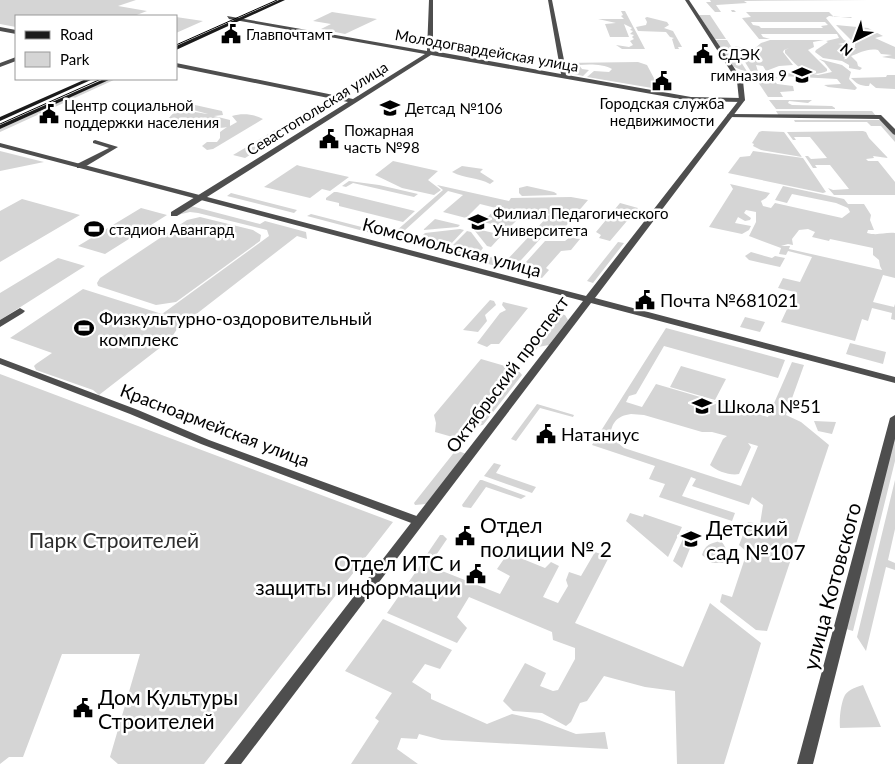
<svg xmlns="http://www.w3.org/2000/svg" width="895" height="764" font-family="Lato,sans-serif">
	<style>
		.green { fill: #d5d5d5; fill-rule: evenodd }
		.lines { fill: none; stroke-linecap: round; stroke-linejoin: round }
		.minor { fill: #4e4e4e; fill-rule: evenodd }
		.tertiary { fill: #4e4e4e; fill-rule: evenodd }
		.secondary { fill: #1b1b1b; fill-rule: evenodd }
		.tram { stroke: #000; stroke-width: 1 }
		.labels { text-anchor: middle; dominant-baseline: central; stroke-width: 5; stroke-linejoin: round; paint-order: stroke }
		.far-poi-label { font-size: 15px; fill: #000; stroke: #fff; text-anchor: start }
		.far-street-label { font-size: 15px; fill: #000; stroke: #fff }
		.street-label { font-size: 18px; fill: #000; stroke: #fff }
		.poi-label { font-size: 18px; fill: #000; stroke: #fff; text-anchor: start }
		.near-poi-label { font-size: 21px; fill: #000; stroke: #fff; text-anchor: start }
		.near-park-label { font-size: 21px; fill: #2c2c2c; stroke: #fff }
		.near-street-label { font-size: 21px; fill: #000; stroke: #fff }
	</style>
	<rect width="100%" height="100%" fill="#fff"/>
	<path class="green" d="M0,0H136L118,6L147,11L134,16H16V27L0,24Z
		M710,0H870L744,1L747,3L716,5L721,12H732L731,10H734L736,12H715L706,2H711Z
		M621,11H625L645,49H622L616,45L629,47L633,45L630,41L634,39L632,37L634,35L630,34L633,31L630,30L632,28L624,24L629,37H610L605,24L616,23L598,19H624L621,16L623,15Z
		M332,12L377,19L345,34L321,29L331,24L313,21Z
		M746,12H829L834,17H851L852,18L829,16L826,18L844,40L849,42L838,44L855,47V44L836,25L868,28L883,36L875,38L895,47V59L882,57L892,55L881,54L878,50C867,48 860,53 851,56L857,62L858,66L862,68L860,70L849,68V65L842,61L823,58L815,52L816,50L828,42L826,41L839,38L837,34H761L763,37L770,39H759L742,18L751,17ZM751,22H825L828,25L821,26L823,28H761L759,26L753,25Z
		M699,15H710L726,39H715Z
		M176,17L203,21L176,33Z
		M647,17L667,22L669,25L664,28L673,31L682,47H678L679,49H675L672,39L674,38L670,37L666,32L638,31L636,27L646,25L647,22L645,18Z
		M716,40H727L748,73L732,66Z
		M770,40H824L813,42L814,47L808,50L827,69V71C808,80 796,65 785,53V50L789,48L784,50L783,52L793,65L779,66L766,71L763,66L756,65L759,75H753L735,46L753,50L761,43Z
		M819,59L842,65L851,72L849,79L857,88L855,90L828,87L824,85L841,84L837,79L781,76L794,70L818,75L832,72L824,62Z
		M638,62L647,65L656,82L652,88L587,77L594,71L609,72L612,69C603,64 590,64 579,65L582,69L589,70L583,76L565,72L563,63Z
		M770,75L778,78L773,79L777,84L793,86L794,91L780,92L783,97H768L758,82L760,77Z
		M887,75H895V89L876,88L870,83L869,86C860,86 857,84 851,78L886,77Z
		M110,79H116L0,132V129Z
		M769,100H812L808,103L789,101L788,103L792,105L832,106L835,108V109H776Z
		M195,105L222,111L223,115L214,116L230,120V126L237,122L232,116C242,113 254,114 263,119L213,149L207,150L202,146L207,142H217L220,138V132L227,127C214,130 180,126 169,118C177,105 196,113 208,114L186,108L187,106Z
		M776,111H872L876,116H779Z
		M794,120H882L895,135V142L881,126H871L867,122H795Z
		M277,129L289,131L245,158L233,155Z
		M762,131L784,132L802,157L761,150L753,146L754,144L752,143L759,132Z
		M863,131L866,132L869,138L888,158L873,156L874,158L866,159L868,161H878L895,182V195H834L828,188L833,190L849,189L830,165H815L817,168H813L805,156H808L811,159L827,158L810,137H794L796,140H793L787,132Z
		M0,151L44,162L0,171Z
		M753,151L803,158L826,192L823,193L728,173L740,157L750,156Z
		M393,161L438,171L428,180L441,190L434,195L402,188L375,175Z
		M297,165L300,166L349,177L330,191L322,189L310,198L264,187Z
		M462,166L483,169L480,172L494,181L490,184C478,177 465,179 452,172Z
		M349,181L379,185L418,194L414,197L353,183L346,187L342,186Z
		M730,184L770,193L766,198L761,201L763,206L771,208L775,203L842,218L850,212L848,208L836,203L792,194L787,203L775,200L783,186L844,199L848,204H864L871,215L870,220L874,230H868L867,233C878,236 884,232 895,233V278L883,275L873,302L894,307L895,304V320L891,319L892,313L872,308L868,321L862,319L855,341L781,322L795,292L778,288L783,278L800,282L812,257L788,251L786,255L779,254L781,248L749,236L756,222V212L746,210L744,213L751,218L750,220L745,221L738,217L735,223L751,226L749,230L742,234L709,227L733,189ZM808,229L815,232L812,237L829,241L830,239L873,248V255L879,260L880,266L882,270L789,249L790,246H781L788,244L793,245L792,239L799,230Z
		M437,185L509,201L511,198L571,197L588,200L560,233L542,237L512,270L445,253L451,247L506,261L550,214L528,209L509,228L483,222L496,208L480,204L466,218L443,212L463,195L448,191L404,231L416,234L413,238L448,247L442,252L388,238L443,190Z
		M527,186L554,192L557,194L556,195L522,196L519,193V188Z
		M334,192H337L415,211L403,222L339,206V203L326,200V198Z
		M231,193L297,210L294,213L227,196Z
		M22,199L80,215L0,262V211Z
		M620,203L638,208L610,241L599,238L601,235L596,232Z
		M191,206L260,224L265,221L306,232L307,239L297,236L177,329L170,340L99,395L93,390L36,370L34,366L36,364L52,353L10,338L83,289L162,314L269,236L267,230L198,213L190,212L177,215Z
		M141,208L167,215L105,254L78,246Z
		M311,214L389,234L386,237L307,216Z
		M200,217L253,230L261,235L260,241L176,302L156,305L98,286L97,283L100,278L187,220Z
		M435,219L460,225L458,227L423,230Z
		M460,229L464,230L450,245L421,237L425,233Z
		M477,229L502,235L491,247L487,246L475,231Z
		M467,231L471,232L483,248L480,252L453,245Z
		M570,237L580,239L571,250L561,251L546,268L549,270L542,278L517,272L545,241H565Z
		M618,242L624,243L593,283L587,281Z
		M751,252L772,258L775,256L785,258L780,267L749,260L745,256Z
		M58,258L85,266L0,320V293Z
		M490,300L494,301L496,305L485,315L487,321L478,332L463,330Z
		M503,302L528,308L499,344H491L487,347L477,343L500,313L506,310L502,305Z
		M559,314L565,315L568,320L549,345L538,347L530,357L527,356Z
		M745,317L765,322L760,332L740,327Z
		M666,328L785,360L778,378L664,346L636,394L629,396L626,402L642,407L656,384L768,417L792,362L804,365L786,415L801,422L829,445L767,631L756,630L720,602L722,594L732,597L747,552L739,545L748,522L760,524L763,505L752,497L749,505L692,486L696,479L691,477L682,496L735,513L732,521L659,497L665,484L649,479L655,466L592,445ZM631,414L644,415L702,432H712L727,436L723,439L710,465C716,471 731,476 739,474L751,447L748,443L758,446L741,486L624,448L610,436C612,422 617,416 631,414Z
		M850,343L886,352L883,364L846,354Z
		M481,359L505,366L507,373L456,438L435,432L436,423L434,415Z
		M681,366L726,379L715,400L670,387Z
		M518,370L522,375L483,425L477,426L470,432Z
		M0,374L393,522L204,764H118L110,757L140,654H62L23,757H9L0,764Z
		M537,404L574,415L573,417L540,408L516,441L511,439Z
		M814,421L836,422L832,434L818,431Z
		M895,434V461L853,631L846,629Z
		M456,450L466,454L426,504L415,505L414,503Z
		M494,463L501,465L496,473L536,487L532,493L484,476Z
		M480,480H482L526,496L521,499L486,487L471,508L463,507L462,505Z
		M895,480V529L888,560L895,563V570L886,567L866,651L857,637Z
		M630,513L643,517L644,514L682,527L668,557L626,521Z
		M687,530L700,534L697,542L693,541L682,568L673,561Z
		M440,535H443L447,539L430,564L425,563L423,560Z
		M721,541C728,550 728,553 723,563H712L702,555C705,545 710,543 721,541Z
		M595,552L609,557L575,623L683,667L710,603L761,643L724,764H677L675,691L645,687L604,676L587,701L580,703L571,722L566,726L542,713L513,711L503,701L525,663L546,673L540,686L553,691L558,690L575,659V648L553,640L552,632L469,597L457,617L467,628L457,643L387,613L422,563L500,594L510,576L497,569L508,553L545,568L551,562L559,566L543,597L558,603L568,586L566,580L569,572L581,576Z
		M383,619L452,650L440,669L425,664L412,682L431,694V699L487,724L512,714L539,720L576,734L605,732L608,749L442,740L419,734L417,739L401,738L397,749L418,764H351L379,721L375,718L392,693L345,671Z
		M863,685L881,727L840,728C839,719 841,702 845,695C849,689 857,687 863,685Z"/>
	<g class="lines">
		<path class="minor" d="M429,0H433V51L561,74L548,0H552L567,75L691,97L742,98L745,100L742,102L691,101L431,55L177,216H171V212L348,102L176,67V63L353,99L425,54L229,19L227,16L427,51Z
			M16,57V61L0,67V63Z
			M729,114L881,115L895,129V135L893,134L879,119L727,117V115Z
			M95,140L118,147L83,168H77V164L109,148L93,143V141Z
			M20,308L25,311L23,313L0,327V320Z
			M0,358L138,410L209,440L422,518L424,521L422,524H414L201,444L130,414L0,364Z
			M895,415V439L813,764H797L890,418Z"/>
		<path class="tertiary" d="M685,0H689L743,81L745,100L595,298L895,377V383L591,303L241,764H224L583,301L0,147V143L586,296L739,100L737,81Z
			M0,27L16,30V34L0,31Z"/>
		<path class="secondary" d="M279,0H285L176,50V46Z
			M86,79H93L0,121V117Z
			M104,79H111L0,129V125Z"/>
		<path class="tram" d="M176,45L277,0
			M0,124L101,79"/>
	</g>
	<defs>
		<symbol id="civic-bare" viewBox="-9 -9 18 18"><path d="M-.6-6.5H3V-4.5H.6V-3L4-1V1h2V6H-6V1h2V-1L-.6-3ZM-1.2 2.5V6h2.4V2.5Z" fill="#000" stroke="#fff" stroke-width="2.5" paint-order="stroke"/></symbol>
		<symbol id="school-bare" viewBox="-9 -9 18 18"><path d="M0-5L7-2L0 1L-7-2ZM-4 1L0 2.5L4 1V4Q0 6-4 4Z" fill="#000" stroke="#fff" stroke-width="2.5" paint-order="stroke"/></symbol>
		<symbol id="university-bare" viewBox="-9 -9 18 18"><path d="M0-5L7-2L0 1L-7-2ZM-4 1L0 2.5L4 1V4Q0 6-4 4Z" fill="#000" stroke="#fff" stroke-width="2.5" paint-order="stroke"/></symbol>
		<symbol id="stadium-bare" viewBox="-9 -9 18 18"><path d="M0-5a6.5 5 0 1 0 0 10a6.5 5 0 1 0 0-10ZM-3.5-1.8h7v3.6h-7Z" fill="#000" stroke="#fff" stroke-width="2.5" paint-order="stroke"/></symbol>
	</defs>
	<g fill-rule="evenodd">
		<use href="#civic-bare" x="217" y="20" width="28" height="28"/>
		<use href="#civic-bare" x="689" y="40" width="28" height="28"/>
		<use href="#school-bare" x="788" y="61" width="28" height="28"/>
		<use href="#civic-bare" x="648" y="67" width="28" height="28"/>
		<use href="#school-bare" x="376" y="94" width="28" height="28"/>
		<use href="#civic-bare" x="35" y="100" width="28" height="28"/>
		<use href="#civic-bare" x="315" y="125" width="28" height="28"/>
		<use href="#university-bare" x="464" y="208" width="28" height="28"/>
		<use href="#stadium-bare" x="80" y="215" width="28" height="28"/>
		<use href="#civic-bare" x="631" y="286" width="28" height="28"/>
		<use href="#stadium-bare" x="70" y="314" width="28" height="28"/>
		<use href="#school-bare" x="688" y="392" width="28" height="28"/>
		<use href="#civic-bare" x="532" y="420" width="28" height="28"/>
		<use href="#civic-bare" x="451" y="522" width="28" height="28"/>
		<use href="#school-bare" x="677" y="525" width="28" height="28"/>
		<use href="#civic-bare" x="462" y="560" width="28" height="28"/>
		<use href="#civic-bare" x="69" y="694" width="28" height="28"/>
	</g>
	<g class="labels">
		<g class="far-poi-label">
			<text x="246" y="34">Главпочтамт</text>
			<text x="718" y="54">СДЭК</text>
			<text x="787" y="75" text-anchor="end">гимназия 9</text>
			<text x="662" y="103" text-anchor="middle">Городская служба<tspan x="662" dy="17">недвижимости</tspan></text>
			<text x="64" y="105">Центр социальной<tspan x="64" dy="17">поддержки населения</tspan></text>
			<text x="405" y="108">Детсад №106</text>
			<text x="344" y="130">Пожарная<tspan x="344" dy="17">часть №98</tspan></text>
			<text x="493" y="213">Филиал Педагогического<tspan x="493" dy="17">Университета</tspan></text>
			<text x="109" y="229">стадион Авангард</text>
		</g>
		<g class="far-street-label">
			<text transform="translate(487 50) rotate(10)">Молодогвардейская улица</text>
			<text transform="translate(317 108) rotate(-32)">Севастопольская улица</text>
		</g>
		<g class="street-label">
			<text transform="translate(452 247) rotate(15)">Комсомольская улица</text>
			<text transform="translate(507 374) rotate(-53)">Октябрьский проспект</text>
			<text transform="translate(215 425) rotate(21)">Красноармейская улица</text>
		</g>
		<g class="poi-label">
			<text x="660" y="300">Почта №681021</text>
			<text x="99" y="318">Физкультурно-оздоровительный<tspan x="99" dy="21">комплекс</tspan></text>
			<text x="717" y="406">Школа №51</text>
			<text x="561" y="434">Натаниус</text>
		</g>
		<g class="near-poi-label">
			<text x="480" y="524">Отдел<tspan x="480" dy="24">полиции № 2</tspan></text>
			<text x="706" y="527">Детский<tspan x="706" dy="24">сад №107</tspan></text>
			<text x="461" y="562" text-anchor="end">Отдел ИТС и<tspan x="461" dy="24">защиты информации</tspan></text>
			<text x="98" y="696">Дом Культуры<tspan x="98" dy="24">Строителей</tspan></text>
		</g>
		<g class="near-park-label">
			<text x="114" y="539">Парк Строителей</text>
		</g>
		<g class="near-street-label">
			<text transform="translate(831 586) rotate(-75)">улица Котовского</text>
		</g>
	</g>
	<rect x="15" y="15" width="162" height="65" fill="#ffffff" stroke="#999999"/>
	<rect x="25" y="31" width="25" height="8" fill="#1b1b1b" stroke="#999999"/>
	<text x="60" y="40" font-size="15" fill="#000000">Road</text>
	<rect x="25" y="52" width="25" height="15" fill="#d5d5d5" stroke="#999999"/>
	<text x="60" y="65" font-size="15" fill="#000000">Park</text>
	<g transform="translate(855 40) rotate(222)" stroke="#ffffff" stroke-width="4" paint-order="stroke">
	<path d="M0-4L9 19L0 12L-9 19Z" fill="#000000"/>
	<text y="-8" font-size="14" font-weight="bold" text-anchor="middle" fill="#000000">N</text>
	</g>
</svg>
